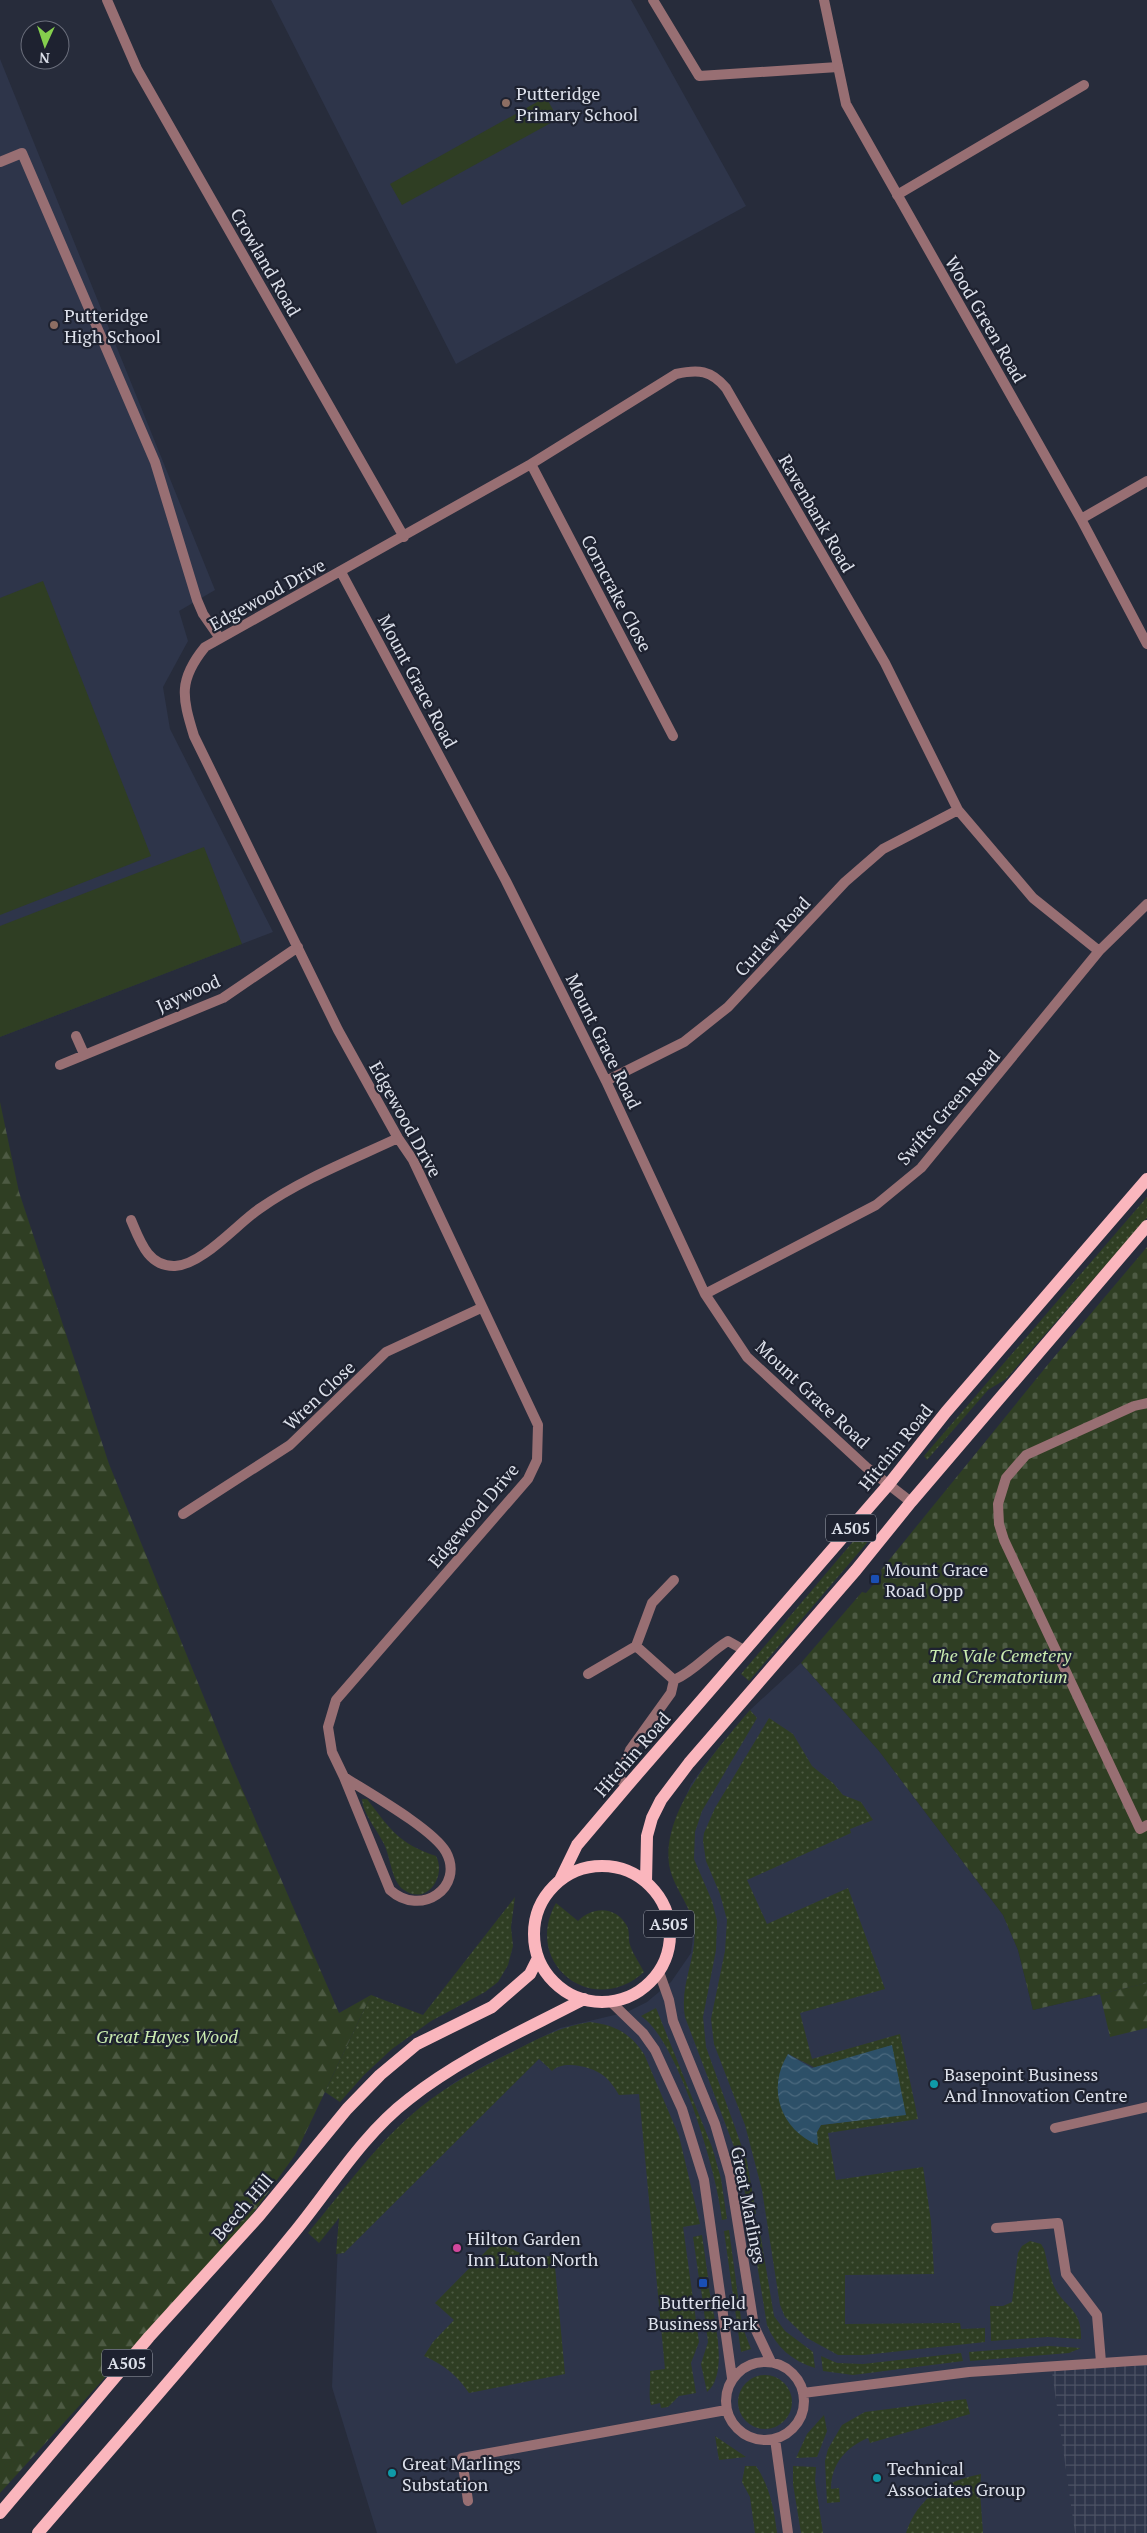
<svg xmlns="http://www.w3.org/2000/svg" width="1147" height="2533" font-family="'PT Serif',serif">
	<style>
		.built { fill: #2e354a }
		.industrial { fill: url(#industrial-grid) }
		.grass { fill: url(#grass-dots); fill-rule: evenodd }
		.forest { fill: url(#forest-firs) }
		.cemetery { fill: url(#cemetery-stones) }
		.pitch { fill: #2f3e23 }
		.water { fill: url(#water-waves) }
		.lines { fill: none; stroke-linecap: round; stroke-linejoin: round }
		.service { stroke: #986f73; stroke-width: 10 }
		.minor { stroke: #986f73; stroke-width: 10 }
		.primary { stroke: #fab6bd; stroke-width: 12 }
		.education-dot { fill: #8d6e63; stroke: #1e2230; stroke-width: 2 }
		.transit-dot { fill: #1a4fb4; stroke: #1e2230; stroke-width: 2 }
		.culture-dot { fill: #0f9aa8; stroke: #1e2230; stroke-width: 2 }
		.hotel-dot { fill: #d1479c; stroke: #1e2230; stroke-width: 2 }
		.labels { text-anchor: middle; dominant-baseline: central; stroke-width: 4.5; stroke-linejoin: round; paint-order: stroke }
		.shield { fill: #1e2230; stroke: #a4a8b3; stroke-width: 1 }
		.shield-label { font-size: 16px; font-weight: bold; fill: #dde1eb }
		.poi-label { font-size: 18px; fill: #dde1eb; stroke: #1e2230; text-anchor: start }
		.street-label { font-size: 18px; fill: #dde1eb; stroke: #1e2230 }
		.park-label { font-size: 18px; font-style: italic; fill: #c9ebaf; stroke: #1e2230 }
	</style>
	<defs>
		<pattern id="industrial-grid" width="8" height="8" patternUnits="userSpaceOnUse" patternTransform="scale(1.25)"><rect width="8" height="8" fill="#2e354a"/><path d="M0 4h8M4 0v8" fill="none" stroke="#4c5264"/></pattern>
		<pattern id="grass-dots" width="8" height="8" patternUnits="userSpaceOnUse" patternTransform="scale(1.25)"><rect width="8" height="8" fill="#2f3e23"/><path d="M2 2h.1M6 6h.1" fill="none" stroke="#4d5a43" stroke-width="1.8" stroke-linecap="round"/></pattern>
		<pattern id="forest-firs" width="22" height="20" patternUnits="userSpaceOnUse" patternTransform="scale(1.25)"><rect width="22" height="20" fill="#2f3e23"/><path d="M5 1l3.5 6h-7zM16 11l3.5 6h-7z" fill="#4d5a43"/></pattern>
		<pattern id="cemetery-stones" width="16" height="16" patternUnits="userSpaceOnUse" patternTransform="scale(1.25)"><rect width="16" height="16" fill="#2f3e23"/><path d="M2 7V4a2 2 0 0 1 4 0v3zM10 15v-3a2 2 0 0 1 4 0v3z" fill="#4d5a43"/></pattern>
		<pattern id="water-waves" width="16" height="10" patternUnits="userSpaceOnUse" patternTransform="scale(1.25)"><rect width="16" height="10" fill="#2d5068"/><path d="M0 5q4-4 8 0t8 0" fill="none" stroke="#4b697e"/></pattern>
	</defs>
	<rect width="100%" height="100%" fill="#272c3b"/>
	<path class="built" d="M271,0H631L746,206L456,364Z
		M0,59L215,590L179,611L188,641L163,687L170,729L273,932L0,1037Z
		M801,1663L879,1751L1003,1915L1018,1950L1033,2010L1147,1983V2533H377L332,2387L338,2241L387,2138L421,2107L455,2082L489,2063L560,2028L627,2012L647,2002L671,1982L691,1953L694,1928L687,1906L669,1865V1848L676,1820L691,1784L712,1756L750,1710Z"/>
	<path class="industrial" d="M1147,2357V2533H1075L1051,2365Z"/>
	<path class="grass" d="M1147,1197V1218L1006,1379L988,1390L927,1460L924,1456Z
		M873,1522L871,1535L866,1544L749,1681L741,1674L856,1538Z
		M750,1710L757,1718L702,1811L695,1832L694,1859L712,1901L717,1921L716,1950L703,2017L706,2047L747,2161L756,2214L750,2215L736,2152L685,2017C679,1984 698,1956 694,1927C691,1905 672,1886 669,1864C662,1810 718,1748 750,1710Z
		M769,1718L793,1734L812,1766L833,1783L843,1795L861,1802L873,1820L850,1829L851,1833L747,1880L767,1924L848,1888L885,1989L800,2013L812,2059L900,2034L918,2119L828,2133L836,2180L923,2167L931,2221L934,2274L845,2275V2324L960,2323L961,2329L985,2328V2342L864,2355H838L807,2338L785,2317L780,2305L762,2190L745,2125L714,2044L711,2019L725,1951L727,1920L720,1894L706,1861L703,1841L704,1833L715,1808ZM788,2054L906,2114L821,2125L817,2132Z
		M362,1799H367C390,1829 399,1844 436,1856C447,1877 426,1906 404,1890C391,1881 391,1858 384,1844C378,1831 363,1814 362,1799Z
		M515,1897L511,1927L513,1946L508,1965L498,1982L485,1992L431,2021L392,2049L364,2075L340,2102L325,2092L371,1995L423,2015Z
		M556,1903L578,1921C593,1906 616,1906 627,1926C630,1932 628,1939 630,1945C633,1954 640,1964 644,1972C592,2019 522,1963 556,1903Z
		M656,2008L712,2147L721,2179L727,2219L722,2220C718,2175 678,2040 641,2016Z
		M590,2022C615,2025 630,2033 644,2054L679,2136L700,2224L683,2227L699,2342L691,2363L696,2393L679,2396L668,2407L661,2408L660,2403L651,2405C648,2395 651,2382 650,2371L665,2369L639,2094L619,2095C615,2088 611,2082 604,2076C594,2067 563,2059 552,2071L539,2059L344,2253L336,2254L339,2218L319,2243L308,2233C344,2190 378,2141 422,2106C451,2083 483,2066 516,2050C541,2037 563,2026 590,2022Z
		M759,2226L774,2316L785,2331L813,2352L815,2368C792,2361 776,2347 767,2325L751,2227Z
		M729,2230L742,2326L751,2349L741,2352L724,2231Z
		M702,2235L708,2277L699,2278L693,2237Z
		M498,2239C515,2254 531,2258 554,2256L565,2374L469,2393C457,2375 443,2364 424,2356L433,2342L454,2320L435,2303Z
		M1030,2241L1041,2244L1044,2249C1047,2260 1049,2273 1053,2284C1063,2308 1082,2307 1081,2339L1048,2337L991,2341L990,2306H1003L1012,2302L1018,2253L1022,2246Z
		M709,2288C713,2315 730,2373 707,2392L701,2364L708,2342L701,2289Z
		M1049,2346L1081,2348L1069,2353L970,2361L969,2352Z
		M961,2353L963,2361L853,2375L823,2371L821,2356L837,2363L863,2364Z
		M738 2402a27 27 0 1 1 54 0a27 27 0 1 1-54 0Z
		M966,2399L970,2414L870,2443L868,2438C846,2447 831,2464 831,2489L839,2488L840,2502L827,2503L825,2461L828,2449L842,2425L865,2412Z
		M824,2415L827,2431L817,2457L796,2458L807,2434Z
		M715,2436L746,2457L719,2460Z
		M745,2466H756C770,2487 774,2509 777,2533H755L750,2497L742,2482Z
		M793,2466L816,2467L815,2481L823,2533H801L793,2484Z
		M981,2474L980,2492L983,2533H906C918,2497 946,2481 981,2474Z"/>
	<path class="forest" d="M0,1102L19,1192L109,1464L229,1759L339,2013L371,1995L295,2155L249,2219L0,2493Z
		M1147,1983V2028L1110,2037L1100,1994Z"/>
	<path class="cemetery" d="M1147,1247V1983L1033,2010L1018,1950L1003,1915L879,1751L801,1663L862,1592L866,1593L882,1575L881,1570L1050,1362Z"/>
	<path class="pitch" d="M546,97L558,119L402,205L390,184Z
		M43,581L151,856L0,915V598Z
		M204,847L242,944L0,1037V926Z"/>
	<path class="water" d="M892,2045L906,2115L821,2125L817,2132L818,2145C781,2130 766,2089 788,2054L812,2068Z"/>
	<g class="lines">
		<path class="service" d="M653,0L699,76L838,67
			M0,162L22,153L155,462L197,600L203,614L219,637
			M897,195L1084,85
			M1147,1403L1134,1406L1026,1455L1006,1478L998,1504L999,1524L1004,1540L1140,1829L1147,1825
			M1055,2128L1147,2107
			M996,2228L1058,2223L1066,2274L1097,2315L1101,2362"/>
		<path class="minor" d="M107,0L137,69L404,537
			M824,0L846,104L1081,519L1147,644
			M531,464L673,736
			M1081,519L1147,481
			M341,572L506,881L606,1081L705,1294L747,1357L866,1467L911,1502
			M76,1036L84,1054
			M60,1065L223,998L298,947
			M606,1081L684,1042L728,1007L845,882L883,849L958,810
			M131,1220C140,1241 148,1267 175,1266C202,1265 237,1224 259,1209C302,1179 351,1160 398,1138
			M705,1294L876,1205L921,1168L1099,951L1147,904
			M183,1514L290,1445L386,1352L481,1308
			M636,1646L652,1603L674,1580
			M588,1674L636,1646L674,1680L671,1693L630,1750L619,1778L627,1786
			M674,1680C695,1671 708,1653 728,1641L744,1650
			M344,1777C369,1793 433,1829 446,1852C465,1887 421,1918 390,1890L344,1777L332,1752L328,1727L336,1700L528,1479L537,1460L538,1425L413,1160L398,1138L338,1030L194,736C182,697 178,680 205,647L531,464L676,374C698,369 711,370 726,388L885,663L958,810L1033,898L1099,951
			M659,1972L669,2000L673,2021L715,2124L730,2175L754,2326L771,2362
			M610,2001L643,2033L655,2050L682,2109L704,2180L732,2378
			M726 2401a39 39 0 1 1 78 0a39 39 0 1 1-78 0Z
			M803,2393L969,2372L1147,2360
			M775,2439L788,2533
			M468,2501L462,2458L726,2410"/>
		<path class="primary" d="M534 1934a68 68 0 1 1 136 0a68 68 0 1 1-136 0Z
			M560,1880L577,1845L627,1786L889,1484L946,1412L1147,1179
			M646,1882L647,1836L652,1818L661,1800L689,1763L856,1570L911,1502L1147,1226
			M0,2513L149,2337L259,2216L347,2109L380,2075L417,2044L492,2007L530,1974L538,1958
			M38,2533C123,2434 210,2336 293,2234C330,2189 362,2135 409,2099C462,2057 525,2030 584,1999"/>
	</g>
	<g class="education-dot">
		<circle cx="506" cy="103" r="5"/>
		<circle cx="54" cy="325" r="5"/>
	</g>
	<g class="transit-dot">
		<rect x="870" y="1574" width="10" height="10" rx="2.5"/>
		<rect x="698" y="2278" width="10" height="10" rx="2.5"/>
	</g>
	<g class="culture-dot">
		<circle cx="934" cy="2084" r="5"/>
		<circle cx="392" cy="2473" r="5"/>
		<circle cx="877" cy="2478" r="5"/>
	</g>
	<circle class="hotel-dot" cx="457" cy="2248" r="5"/>
	<g class="labels">
		<g class="shield">
			<rect x="826" y="1514.5" width="50" height="27" rx="4"/>
			<rect x="644" y="1910.5" width="50" height="27" rx="4"/>
			<rect x="102" y="2349.5" width="50" height="27" rx="4"/>
		</g>
		<g class="shield-label">
			<text x="851" y="1528">A505</text>
			<text x="669" y="1924">A505</text>
			<text x="127" y="2363">A505</text>
		</g>
		<g class="poi-label">
			<text x="516" y="93">Putteridge<tspan x="516" dy="21">Primary School</tspan></text>
			<text x="64" y="315">Putteridge<tspan x="64" dy="21">High School</tspan></text>
			<text x="885" y="1569">Mount Grace<tspan x="885" dy="21">Road Opp</tspan></text>
			<text x="944" y="2074">Basepoint Business<tspan x="944" dy="21">And Innovation Centre</tspan></text>
			<text x="467" y="2238">Hilton Garden<tspan x="467" dy="21">Inn Luton North</tspan></text>
			<text x="703" y="2302" text-anchor="middle">Butterfield<tspan x="703" dy="21">Business Park</tspan></text>
			<text x="402" y="2463">Great Marlings<tspan x="402" dy="21">Substation</tspan></text>
			<text x="887" y="2468">Technical<tspan x="887" dy="21">Associates Group</tspan></text>
		</g>
		<g class="street-label">
			<text transform="translate(266 262) rotate(60)">Crowland Road</text>
			<text transform="translate(986 319) rotate(60)">Wood Green Road</text>
			<text transform="translate(817 513) rotate(60)">Ravenbank Road</text>
			<text transform="translate(617 593) rotate(62)">Corncrake Close</text>
			<text transform="translate(267 594) rotate(-29)">Edgewood Drive</text>
			<text transform="translate(418 681) rotate(62)">Mount Grace Road</text>
			<text transform="translate(772 936) rotate(-47)">Curlew Road</text>
			<text transform="translate(188 993) rotate(-24)">Jaywood</text>
			<text transform="translate(604 1041) rotate(64)">Mount Grace Road</text>
			<text transform="translate(948 1107) rotate(-49)">Swifts Green Road</text>
			<text transform="translate(406 1119) rotate(61)">Edgewood Drive</text>
			<text transform="translate(813 1394) rotate(43)">Mount Grace Road</text>
			<text transform="translate(319 1395) rotate(-44)">Wren Close</text>
			<text transform="translate(895 1447) rotate(-51)">Hitchin Road</text>
			<text transform="translate(473 1515) rotate(-50)">Edgewood Drive</text>
			<text transform="translate(632 1754) rotate(-49)">Hitchin Road</text>
			<text transform="translate(749 2205) rotate(79)">Great Marlings</text>
			<text transform="translate(242 2207) rotate(-49)">Beech Hill</text>
		</g>
		<g class="park-label">
			<text x="1000" y="1655">The Vale Cemetery<tspan x="1000" dy="21">and Crematorium</tspan></text>
			<text x="167" y="2036">Great Hayes Wood</text>
		</g>
	</g>
	<g transform="translate(45 45) rotate(183)"><circle r="24" fill="#1e2230" stroke="#6a6e7b"/>
	<path d="M0-4L9 19L0 12L-9 19Z" fill="#85cf4d"/>
	<text y="-8" font-size="14" font-weight="bold" text-anchor="middle" fill="#dde1eb">N</text>
	</g>
</svg>
